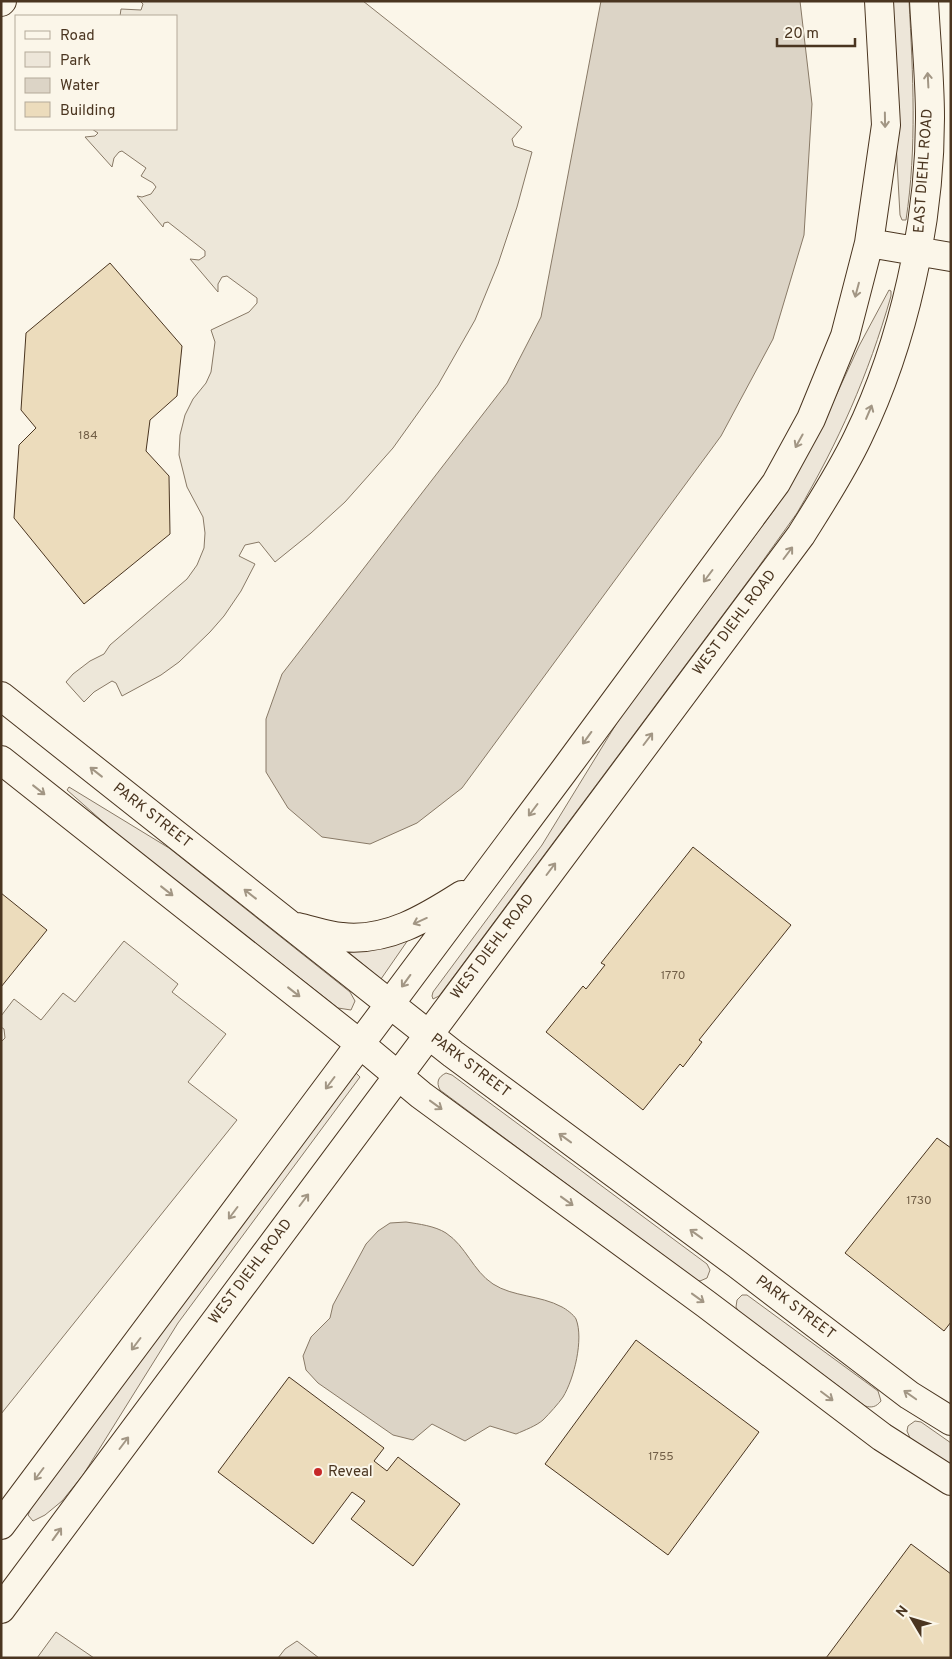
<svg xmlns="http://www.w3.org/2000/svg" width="952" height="1659" font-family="Overpass,sans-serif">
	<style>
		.green { fill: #ede6d9; stroke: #887966 }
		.parking { fill: #ede7d9; stroke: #887966 }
		.water { fill: #dcd4c6; stroke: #887966 }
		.building { fill: #ecdcbc; stroke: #4a3520 }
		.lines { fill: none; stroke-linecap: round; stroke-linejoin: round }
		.minor-casing { stroke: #4a3520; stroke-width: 30 }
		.minor { stroke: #fbf6e9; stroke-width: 28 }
		.oneway { stroke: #a29684 }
		.poi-dot { fill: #c62828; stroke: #fbf6e9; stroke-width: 2 }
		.labels { text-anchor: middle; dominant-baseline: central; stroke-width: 4; stroke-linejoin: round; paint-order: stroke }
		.number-label { font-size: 12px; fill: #725f47 }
		.street-label { font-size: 15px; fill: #4a3520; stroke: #fbf6e9 }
		.poi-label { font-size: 15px; fill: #4a3520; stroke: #fbf6e9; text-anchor: start }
	</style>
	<rect width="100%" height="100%" fill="#fbf6e9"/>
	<path class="green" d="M888,1H909C913,74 917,148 906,220H902L900,215Z
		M889,290L891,291V296C868,376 839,441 797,513L757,569L439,996L433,999L432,996L433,992L542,845L623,713L775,509L821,428L859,346Z
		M69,787L169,848L350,992L355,1001L351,1010L338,1008L118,835L67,790Z
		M408,940L381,979L347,951Z
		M356,1073L360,1077L178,1323L83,1475L62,1501L45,1515L33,1521L28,1515L33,1504Z
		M446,1073L452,1075L707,1264L710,1270L707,1278L700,1281L696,1280L440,1090C436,1082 438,1077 446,1073Z
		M747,1295L878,1391L881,1401C876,1407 872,1408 865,1406L738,1311L736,1307L737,1300L742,1295Z
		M915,1421L921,1422L951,1443V1466L910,1438L907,1431L908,1426Z
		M297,1641L319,1658H278L285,1649Z"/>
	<path class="parking" d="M140,1H363L522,127L512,139L514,146L532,152L517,207L498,264L475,320L438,385L393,448L345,502L311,533L275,562L259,542L245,545L239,556L255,564L241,591L224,616L210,632L179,662L161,675L122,696L116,683L112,681L94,692L84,702L66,682L73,674L90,661L104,654L110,645L187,579L197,565L204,548L205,533L203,517L187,487L179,455L180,435L185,415L193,399L206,383L211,372L215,342L211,330L249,312L257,303V298L227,276L222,277L218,284V292L190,259L199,260L205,256V251L168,222L164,223L163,227L137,196L142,197L151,194L156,187L153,183L141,176L146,168L122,151L119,152L114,158L112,167L85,137L95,136L98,133L92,129H176V16H120L121,9L141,10L143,4Z
		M124,941L178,984L172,992L226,1034L188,1082L237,1120L1,1414V1042L5,1038L4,1029L1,1027V1016L14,999L41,1020L63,993L75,1002Z
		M56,1632L94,1658H37Z"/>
	<path class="water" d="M601,1H800L812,104L804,235L773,339L721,436L462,788L417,823L370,844L322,837L288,808L266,772V719L282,674L507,383L541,317Z
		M406,1222C419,1224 435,1226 446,1233C466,1246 473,1271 493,1284C513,1297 540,1295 562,1307C566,1309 574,1315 576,1319C584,1339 574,1379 563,1397C558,1404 550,1413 543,1420C536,1426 525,1430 516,1434L490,1426L465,1441L432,1424L413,1440L393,1435L318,1383L306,1370L303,1356L311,1337L330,1318L333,1305L366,1244L378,1231L390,1223Z"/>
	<path class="building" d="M110,263L182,346L177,396L150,420L146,451L169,476L170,534L84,604L14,518L19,445L36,428L21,410L26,333Z
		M693,847L791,925L699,1040L702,1042L683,1067L680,1064L643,1110L546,1032L583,986L586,989L605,965L601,963Z
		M1,893L47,930L1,987Z
		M937,1138L951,1148V1322L944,1331L845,1253Z
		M636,1340L759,1432L668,1555L545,1464Z
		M289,1377L384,1448L374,1461L387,1471L398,1457L460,1504L413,1566L351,1519L365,1501L352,1492L313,1544L218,1472Z
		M911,1544L951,1574V1658H826Z"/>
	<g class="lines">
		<defs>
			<path id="minor" d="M1,2L2,1
				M869,243L951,257
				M1,696L453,1054L737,1264L909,1395L951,1421
				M1,760L360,1044L421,1095L706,1304L882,1437L951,1481
				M297,927C311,930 327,936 342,937C387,942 426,918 462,895
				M1,1525L563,772L776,483L811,419L845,336L869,243L886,125L879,1
				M1,1609L801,535C821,503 842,471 858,437C904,342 930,223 930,118C930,79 926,40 924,1"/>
		</defs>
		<use href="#minor" class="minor-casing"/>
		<use href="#minor" class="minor"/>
	</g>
	<defs><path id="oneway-shaft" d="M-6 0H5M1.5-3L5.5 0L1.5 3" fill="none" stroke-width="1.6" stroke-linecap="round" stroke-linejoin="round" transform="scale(1.25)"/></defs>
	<g class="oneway">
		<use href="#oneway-shaft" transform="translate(928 80) rotate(-93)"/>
		<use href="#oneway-shaft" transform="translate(885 120) rotate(89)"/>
		<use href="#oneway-shaft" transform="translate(857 290) rotate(105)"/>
		<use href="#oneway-shaft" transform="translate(869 412) rotate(-67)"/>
		<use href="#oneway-shaft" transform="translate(799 441) rotate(119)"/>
		<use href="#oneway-shaft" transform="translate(788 553) rotate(-53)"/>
		<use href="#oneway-shaft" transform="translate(708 576) rotate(127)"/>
		<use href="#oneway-shaft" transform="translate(587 738) rotate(126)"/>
		<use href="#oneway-shaft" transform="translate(648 739) rotate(-53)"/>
		<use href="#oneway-shaft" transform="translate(96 772) rotate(-142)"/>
		<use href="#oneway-shaft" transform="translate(39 790) rotate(38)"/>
		<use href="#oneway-shaft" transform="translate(533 810) rotate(127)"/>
		<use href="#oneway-shaft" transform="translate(551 869) rotate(-53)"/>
		<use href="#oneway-shaft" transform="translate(167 891) rotate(38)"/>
		<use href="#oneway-shaft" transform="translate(250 894) rotate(-142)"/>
		<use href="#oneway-shaft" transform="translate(420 921) rotate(156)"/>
		<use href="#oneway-shaft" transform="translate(406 981) rotate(126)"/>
		<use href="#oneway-shaft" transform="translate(294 992) rotate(38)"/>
		<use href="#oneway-shaft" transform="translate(330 1083) rotate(127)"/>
		<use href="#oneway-shaft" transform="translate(436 1105) rotate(36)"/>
		<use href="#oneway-shaft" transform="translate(565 1138) rotate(-144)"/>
		<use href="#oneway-shaft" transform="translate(304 1200) rotate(-53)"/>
		<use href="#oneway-shaft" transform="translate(567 1201) rotate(36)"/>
		<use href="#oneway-shaft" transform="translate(233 1213) rotate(127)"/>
		<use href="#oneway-shaft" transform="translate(696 1234) rotate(-144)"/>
		<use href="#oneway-shaft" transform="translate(698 1298) rotate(36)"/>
		<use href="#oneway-shaft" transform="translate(136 1344) rotate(127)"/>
		<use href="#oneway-shaft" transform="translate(910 1395) rotate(-145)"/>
		<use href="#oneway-shaft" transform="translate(827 1396) rotate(37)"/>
		<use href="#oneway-shaft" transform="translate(124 1443) rotate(-53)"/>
		<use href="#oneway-shaft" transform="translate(39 1474) rotate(127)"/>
		<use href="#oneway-shaft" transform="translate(57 1534) rotate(-54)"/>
	</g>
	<circle class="poi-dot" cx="318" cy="1472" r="5"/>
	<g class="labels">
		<g class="number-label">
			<text x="88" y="436">184</text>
			<text x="673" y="976">1770</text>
			<text x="919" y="1201">1730</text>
			<text x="661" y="1457">1755</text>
		</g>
		<g class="street-label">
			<text transform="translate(924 171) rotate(-86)">EAST DIEHL ROAD</text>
			<text transform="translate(735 623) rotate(-53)">WEST DIEHL ROAD</text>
			<text transform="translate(152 816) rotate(38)">PARK STREET</text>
			<text transform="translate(493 947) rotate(-53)">WEST DIEHL ROAD</text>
			<text transform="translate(470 1066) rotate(37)">PARK STREET</text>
			<text transform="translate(251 1272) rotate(-53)">WEST DIEHL ROAD</text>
			<text transform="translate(795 1308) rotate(37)">PARK STREET</text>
		</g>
		<g class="poi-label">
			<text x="328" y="1472">Reveal</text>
		</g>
	</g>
	<rect width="952" height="1659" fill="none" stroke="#4a3520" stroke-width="5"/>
	<rect x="15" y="15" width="162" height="115" fill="#fbf6e9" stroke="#b4a999"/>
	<rect x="25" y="31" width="25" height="8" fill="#fbf6e9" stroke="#b4a999"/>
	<text x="60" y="40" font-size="15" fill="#4a3520">Road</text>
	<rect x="25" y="52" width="25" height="15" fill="#ede6d9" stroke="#b4a999"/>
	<text x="60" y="65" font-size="15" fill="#4a3520">Park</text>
	<rect x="25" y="78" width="25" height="15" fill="#dcd4c6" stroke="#b4a999"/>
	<text x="60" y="90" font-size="15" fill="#4a3520">Water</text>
	<rect x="25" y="102" width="25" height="15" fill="#ecdcbc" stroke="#b4a999"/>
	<text x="60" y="115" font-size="15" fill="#4a3520">Building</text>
	<g transform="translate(912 1619) rotate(308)" stroke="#fbf6e9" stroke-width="4" paint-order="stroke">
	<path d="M0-4L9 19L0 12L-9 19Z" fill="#4a3520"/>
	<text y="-8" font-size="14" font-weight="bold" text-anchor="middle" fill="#4a3520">N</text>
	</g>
	<path d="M777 38v8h78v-8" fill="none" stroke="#4a3520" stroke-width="2.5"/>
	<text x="784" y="38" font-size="15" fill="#4a3520" stroke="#fbf6e9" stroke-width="4" paint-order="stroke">20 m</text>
</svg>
